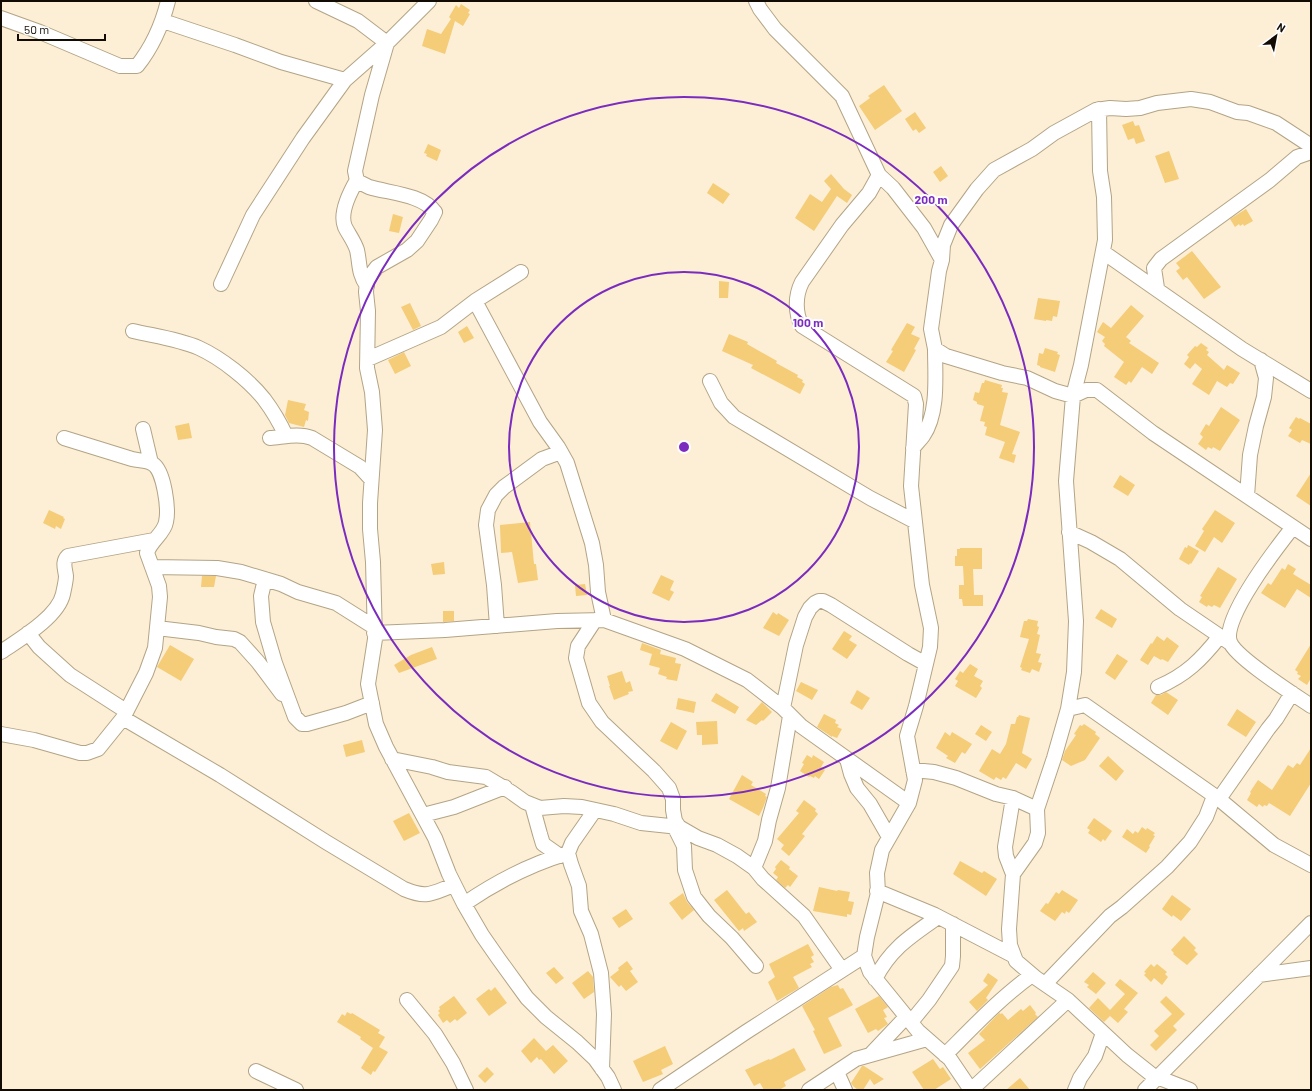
<svg xmlns="http://www.w3.org/2000/svg" width="1312" height="1091" font-family="Barlow,sans-serif">
	<style>
		.building { fill: #f5cc78 }
		.lines { fill: none; stroke-linecap: round; stroke-linejoin: round }
		.minor-casing { stroke: #b4a486; stroke-width: 16 }
		.minor { stroke: #fff; stroke-width: 14 }
		.ring { fill: none; stroke: #7b2cbf; stroke-width: 2 }
		.centre { fill: #7b2cbf; stroke: #fefefe; stroke-width: 2 }
		.ring-label { font-size: 12px; text-anchor: middle; font-weight: bold; fill: #7b2cbf; stroke: #fefefe; stroke-width: 4; stroke-linejoin: round; paint-order: stroke }
	</style>
	<rect width="100%" height="100%" fill="#fcefd5"/>
	<path class="building" d="M461,4L470,10L468,13L470,14L463,26L455,21L445,54L422,46L427,29L441,34L451,19L449,17L456,5L459,8Z
		M884,85L902,111L875,130L859,106L870,98L868,96Z
		M915,112L926,128L919,133L916,129L913,131L905,119Z
		M1133,121L1135,126L1139,125L1145,141L1136,144L1134,138L1128,140L1122,125Z
		M428,144L441,150L437,161L426,156L427,154L424,153Z
		M1169,151L1179,179L1165,183L1155,156Z
		M941,166L948,176L940,182L933,172Z
		M831,174L844,189L852,195L847,203L837,196L814,231L795,218L810,194L822,202L831,189L824,181Z
		M713,183L730,194L723,204L707,193Z
		M1246,209L1253,221L1244,226L1243,224L1240,226L1239,224L1235,227L1230,219Z
		M393,214L403,217L399,233L389,231Z
		M1192,251L1221,287L1204,299L1187,277L1183,280L1176,271L1180,268L1176,263Z
		M719,281L729,282L728,298H719Z
		M1038,298L1060,301L1057,317L1053,316L1052,321L1046,320V321L1034,319Z
		M410,303L421,326L413,330L401,307Z
		M1131,305L1144,316L1126,337L1131,341L1129,343L1159,363L1152,374L1142,367L1131,383L1129,381L1126,385L1114,377L1124,362L1104,346L1105,344L1102,341L1105,337L1097,332L1103,322L1111,328Z
		M907,323L915,327L911,334L920,338L914,349L916,350L904,372L886,362L893,351L891,350Z
		M467,326L474,338L464,343L458,332Z
		M729,334L748,342L747,344L777,361L776,363L798,375L797,377L803,380L802,382L805,384L800,394L751,368L753,365L722,351Z
		M1201,343L1208,348L1206,350L1209,352L1207,355L1224,370L1227,365L1240,373L1233,384L1230,383L1227,387L1217,381L1209,395L1192,384L1202,369L1195,363L1196,362L1190,369L1184,364L1189,357L1187,355L1195,346L1197,347Z
		M1045,348L1058,352L1057,354L1060,355L1055,372L1040,367V366L1037,365L1039,353L1043,354Z
		M404,352L411,366L395,374L388,360Z
		M985,380L1002,385L1001,388H1003L1002,392L1008,393L1000,425L1020,432L1012,454L1016,455L1014,463L999,458L1005,442L985,435L987,427L984,426L985,422L980,421L984,406L977,404V402L973,400L975,392L979,393L982,383H984Z
		M288,400L306,404L304,410L309,412L308,421L306,420L304,427L289,423L285,415Z
		M1221,407L1240,420L1220,451L1213,447L1212,449L1208,447L1206,450L1198,444L1203,437L1200,434L1206,424L1209,426Z
		M1296,417L1299,419L1300,418L1311,424V444L1302,440L1300,443L1288,436L1292,430L1289,428Z
		M189,423L192,438L178,440L175,426Z
		M1311,473V506L1296,496Z
		M1120,475L1135,485L1128,496L1113,487Z
		M49,510L64,517L63,518L65,519L61,529L56,526L55,529L43,523Z
		M1215,510L1235,523L1222,543L1214,537L1205,552L1195,546L1204,531L1202,529Z
		M530,522L534,564H536L538,580L518,583L512,552L501,553L500,525Z
		M1188,545L1199,551L1191,564L1190,563L1189,565L1179,559L1185,547L1187,548Z
		M960,548H982V569H973L974,595H983V606H963L962,599H959V585H964L963,566H955V556H957V549H960Z
		M444,562L445,574L433,575L431,564Z
		M1288,564L1296,569L1293,574L1311,585V598L1297,589L1285,608L1261,593L1268,583L1271,585L1282,568L1285,570Z
		M1218,567L1237,579L1220,608L1214,605L1212,607L1208,605L1207,607L1199,602L1202,597L1200,596Z
		M661,575L674,581L670,590L674,592L669,601L652,593Z
		M202,576H216L214,587H201Z
		M585,584L587,595L576,596L575,585Z
		M1101,609L1117,619L1112,628L1095,618Z
		M443,611H454V621L443,622Z
		M773,612L777,615L778,613L789,620L779,636L763,628Z
		M1028,619L1038,621L1037,626L1039,627L1037,634L1040,635L1036,653L1041,654L1038,662L1042,663L1039,672L1032,669L1030,673L1021,670L1022,668L1020,667L1029,639L1020,637L1024,621H1027Z
		M844,631L852,636L849,640L857,645L847,659L832,649Z
		M1157,636L1164,641L1167,637L1179,646L1168,662L1162,659L1161,660L1154,656L1148,665L1140,660L1151,643L1152,644Z
		M642,643L661,650L660,654L676,658L675,663L681,664L677,681L666,679L667,677L658,674L660,668L649,665L652,654L640,650Z
		M1311,644V678L1307,685L1298,679L1301,676L1297,674L1298,672L1295,670Z
		M170,645L194,659L181,681L157,667Z
		M432,647L437,659L399,673L394,665L411,655Z
		M1117,654L1128,661L1115,680L1105,673Z
		M970,664L978,669L974,676L983,681L980,686L982,688L976,698L955,686L958,681L955,679L960,671L963,673Z
		M622,671L626,683L630,681L633,691L628,692L629,694L614,700L609,686H610L607,676Z
		M801,682L818,690L812,700L796,691Z
		M857,690L870,698L862,710L850,703Z
		M1166,692L1178,700L1168,715L1151,703L1156,695H1161Z
		M716,693L739,707L735,714L711,701Z
		M678,698L696,702L694,713L676,709Z
		M762,702L772,712L763,721L762,720L756,725L746,720Z
		M1237,709L1256,722L1246,737L1227,725Z
		M824,714L836,720L835,723L839,725L837,727L842,729L837,738L832,736V737L817,727Z
		M1019,715L1030,718L1022,753L1032,759L1026,769L1016,763L1006,779L1003,777L1001,780L996,777L994,780L979,771L992,749L1000,754L1006,744L1011,724H1015L1017,717H1018Z
		M717,721L718,744L702,745V735H697L696,722Z
		M671,722L687,731L677,750L660,741Z
		M1084,724L1096,732L1095,734L1100,738L1085,760L1071,766L1062,760L1065,751L1076,735L1074,734L1080,725L1082,726Z
		M981,725L992,732L986,741L975,734Z
		M945,732L950,736L952,732L972,744L965,754L962,752L955,763L946,758L948,756L936,748Z
		M362,740L365,752L346,757L343,745Z
		M1311,748V783L1290,816L1269,803L1267,806L1264,805L1263,807L1259,804L1257,807L1247,800L1251,793L1250,792L1258,780L1272,790L1288,765L1293,768L1297,763L1300,765Z
		M807,755L812,758L813,755L824,762L821,767L825,770L819,779L815,776L814,778L810,776L809,777L800,771L804,764L802,763Z
		M1108,756L1124,771L1116,781L1099,766Z
		M742,775L753,782L751,785L766,794L765,796L767,797L763,808L759,816L729,799Z
		M804,800L816,809L815,811L818,814L802,834L805,836L789,856L781,849L784,845L777,839L799,813L796,811Z
		M409,813L420,833L404,841L393,821Z
		M1094,818L1112,831L1105,841L1103,839L1101,842L1088,833L1090,830L1087,828Z
		M1142,827L1146,830L1147,828L1155,833L1153,835L1155,836L1149,846L1150,847L1146,853L1122,837L1127,829L1133,834L1135,831L1138,833Z
		M781,860L790,867L789,869L798,876L790,887L788,885L785,888L776,880L778,877L773,873L776,869L775,867Z
		M960,861L982,873L984,871L997,879L986,896L953,874Z
		M819,887L837,891L838,890L850,892L848,901L854,902L851,915L847,914V917L813,911Z
		M727,890L746,914L749,912L757,922L744,931L743,928L739,931L714,900Z
		M1062,890L1078,900L1069,913L1066,911L1065,914L1062,912L1055,921L1040,911L1046,903L1048,904L1056,892L1059,894Z
		M683,893L687,902L694,910L682,920L669,903Z
		M1172,895L1191,909L1181,921L1173,915L1172,917L1162,909Z
		M626,909L633,919L619,928L612,918Z
		M1184,936L1196,948L1194,950L1198,954L1187,965L1173,954L1174,953L1171,950Z
		M808,944L814,955L811,957L814,962L810,964L812,967L793,977L799,988L777,1001L768,982L775,977L769,964Z
		M627,961L633,969L630,971L638,982L626,991L621,985L619,987L610,977L619,970L618,968Z
		M1151,964L1154,967L1157,964L1167,972L1165,974L1168,977L1162,985L1154,978L1151,982L1144,975L1146,973L1144,972Z
		M554,967L564,978L556,984L546,973Z
		M588,971L593,977L594,992L584,999L572,983Z
		M1093,972L1106,983L1096,994L1087,987L1089,985L1084,982Z
		M988,973L998,980L986,998L988,1000L977,1011L969,1002L988,985L983,981Z
		M1120,979L1138,993L1124,1009L1128,1012L1118,1023L1110,1016L1104,1022L1089,1008L1098,998L1110,1010L1125,994L1115,985Z
		M838,985L840,989L843,988L853,1005L828,1018L842,1046L824,1054L813,1031L815,1030L802,1006L831,987Z
		M495,987L507,1003L489,1016L476,999L489,989L491,991Z
		M454,996L467,1013L457,1021L455,1019L450,1023L447,1020L443,1023L438,1015L440,1013L438,1011L440,1009L439,1007Z
		M879,996L888,1007L883,1010L887,1017L884,1018L888,1024L878,1031L876,1029L868,1033L855,1009Z
		M1166,996L1185,1014L1173,1026L1177,1030L1156,1051L1150,1045L1159,1036L1154,1031L1172,1014L1160,1002Z
		M1030,1005L1036,1013L1035,1014L1038,1017L980,1069L968,1053L985,1040L979,1034L999,1013L1001,1014L1002,1013L1008,1020L1021,1009L1023,1011Z
		M347,1012L351,1014L352,1013L380,1030L378,1033L385,1037L379,1047L388,1052L375,1072L373,1071L371,1075L361,1068L373,1048L360,1039L361,1037L337,1022L342,1014L345,1016Z
		M534,1038L546,1051L553,1045L568,1061L554,1074L541,1059L539,1060L537,1057L531,1063L521,1051Z
		M665,1046L673,1064L661,1070L663,1074L643,1082L633,1061Z
		M794,1048L806,1070L784,1082L786,1086L779,1090H764L760,1083L754,1086L745,1070L769,1059L770,1060Z
		M933,1059L940,1069L943,1067L951,1079L934,1090H924L912,1072Z
		M862,1066H864L884,1079L874,1085L870,1079L863,1090H858L853,1086L851,1083Z
		M487,1067L494,1074L485,1083L478,1076Z
		M1020,1078L1030,1090H1006Z"/>
	<g class="lines">
		<defs>
			<path id="minor" d="M316,1L358,21L387,43L372,95L355,171L357,181C361,183 365,185 369,187C388,193 422,194 435,212L431,220L417,241L407,250L377,267L367,280L366,292L368,311L367,368L372,392L375,430L370,503V529L373,562L375,639L368,684L376,724L386,747L435,838L449,874L464,904L482,935L498,958L527,998L546,1017L577,1042L595,1059L608,1077L614,1090
				M756,1L760,9L775,29L842,96L879,175L893,188L924,228L942,260L939,271L931,329L935,349L946,356L1002,373L1027,378L1055,391L1073,396L1086,390H1097L1153,433L1311,539
				M1,18L40,32L120,66H137C153,46 162,25 168,1
				M163,21L235,45L281,62L345,80
				M1099,109L1100,171L1104,197L1105,240L1081,365L1073,396L1066,481L1076,621L1074,672L1068,709L1054,758L1037,809L1038,833L1035,843L1013,874L1009,929L1010,945L1016,961L1036,978L1068,1000L1127,1055L1156,1078
				M879,175L869,193L842,225L802,282C795,296 795,313 802,326L914,396L916,404L911,486L922,585L931,628L930,647L916,706L907,736L915,780L909,803L882,850L877,873L878,893L867,937L864,956L870,972L918,1031L950,1059L971,1090
				M357,180C350,192 339,213 345,227C349,235 354,241 357,250C360,263 358,273 367,286
				M1103,252L1242,349L1311,391
				M942,260L943,245L951,225L977,189L994,170L1032,149L1054,133L1096,110L1110,108L1126,109L1140,108L1157,103L1191,99L1210,102L1237,112L1248,113L1276,123L1311,146
				M221,284L253,215L303,138L345,80L387,43L429,1
				M1157,288L1154,268L1161,259L1270,180L1297,157L1311,152
				M475,301L540,422L558,447L567,463L592,543L596,565L598,592L604,620
				M133,331C154,336 178,339 199,348C221,358 249,380 264,399C273,411 280,423 286,436
				M368,359L441,327L475,301L521,272
				M710,381L721,403L734,417L870,498L914,521
				M143,429L151,463
				M270,438C284,437 299,433 312,438L360,467L371,479
				M913,448C916,444 920,440 923,436C939,413 935,375 935,349
				M1247,496L1250,455L1256,426L1264,397L1266,378L1261,360
				M1293,527C1278,546 1221,619 1230,642C1236,658 1295,695 1311,706
				M1069,532L1091,542L1120,559L1180,609L1230,643
				M152,567L217,568L241,572L281,584L298,592L336,603L374,627
				M265,579L261,596L263,622L275,663L295,717L302,724H307L346,713L372,703
				M595,620L578,646L576,658L589,703L602,722L654,771L669,788L673,799V810L675,821L679,827L698,838L717,845L737,856L754,868L763,879L804,916L842,970
				M497,626L494,585L486,525L488,510L496,495L504,487L542,459L561,452
				M157,628L199,633L216,637L234,639L240,642L258,662L282,694
				M28,633L39,647L70,675L126,711
				M374,633L445,630L557,621L604,620L685,649L747,680L783,708L801,726L909,803
				M1,652C20,639 58,617 63,594C64,589 66,581 66,576C65,568 62,562 68,556L154,540
				M1158,687C1186,675 1201,660 1220,636
				M783,708L796,645L805,617L810,608L815,603L819,601H823L831,605L908,654L926,664
				M1068,709L1085,705L1219,799L1274,845L1311,865
				M123,718L220,775L326,842L404,889C428,899 432,893 454,885
				M1,734L34,740L80,753H87L98,749L123,718L146,673L155,648L160,597L159,586L147,553C150,541 164,534 166,522C169,509 164,471 153,464C147,460 139,461 132,459C109,452 87,445 64,438
				M392,759L432,767L448,772L486,777L511,792L525,802L540,808L564,806L582,807L614,814L641,823L679,827
				M847,759L851,774L857,788L870,804L889,837
				M913,770L934,772L956,778L996,794L1013,798L1037,809
				M1013,798L1005,847L1006,856L1013,874
				M1219,799L1268,729L1276,719L1292,693
				M532,805L540,834L543,844L560,856
				M595,810L572,843L568,853L571,864L579,886L581,911L591,934L601,973L604,1014L602,1069
				M423,815L454,807L505,787
				M674,826L684,846L685,870L694,897L709,916L732,938L756,966
				M754,868L765,841L769,820L778,788L790,716
				M877,891L935,915L1014,956
				M464,904C496,882 531,864 568,853
				M1259,975L1311,968
				M875,979C891,948 911,936 938,917
				M1045,984L1110,916L1122,907L1167,867L1190,842L1206,817L1214,796
				M407,1000L435,1034L453,1063L466,1090
				M911,1022L929,1000L952,966L953,956V924
				M871,1054L906,1017
				M945,1055C973,1027 1000,998 1032,975
				M256,1071L296,1090
				M837,1072L845,1090
				M1157,1077L1190,1090
				M660,1090L746,1032L864,956
				M809,1090L856,1059L927,1039
				M971,1090L1068,1000
				M1075,1090L1080,1078L1095,1056L1103,1033
				M1145,1090L1311,923"/>
		</defs>
		<use href="#minor" class="minor-casing"/>
		<use href="#minor" class="minor"/>
	</g>
	<g class="ring">
		<circle cx="684" cy="447" r="175"/>
		<circle cx="684" cy="447" r="350"/>
	</g>
	<circle cx="684" cy="447" r="6" class="centre"/>
	<g class="ring-label">
		<text x="931" y="204">200 m</text>
		<text x="808" y="327">100 m</text>
	</g>
	<rect width="1312" height="1091" fill="none" stroke="#110b03" stroke-width="4"/>
	<g transform="translate(1276 36) rotate(32)" stroke="#fefefe" stroke-width="3" paint-order="stroke">
	<path d="M0-3L7 15L0 10L-7 15Z" fill="#110b03"/>
	<text y="-6" font-size="11" font-weight="bold" text-anchor="middle" fill="#110b03">N</text>
	</g>
	<path d="M18 34v6h87v-6" fill="none" stroke="#110b03" stroke-width="2"/>
	<text x="24" y="34" font-size="12" fill="#110b03" stroke="#fefefe" stroke-width="3" paint-order="stroke">50 m</text>
</svg>
